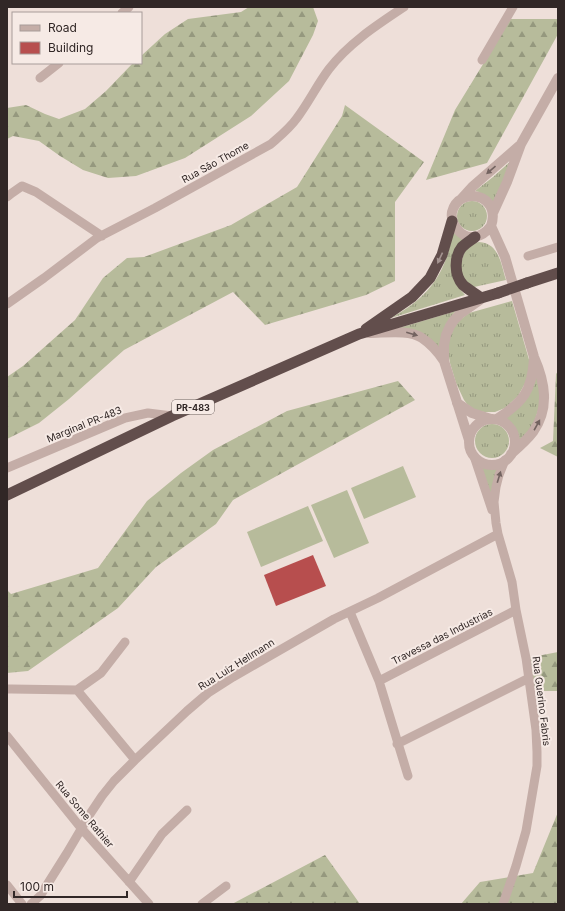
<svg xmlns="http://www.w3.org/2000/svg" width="565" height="911" font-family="Inter,sans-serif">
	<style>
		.grass { fill: url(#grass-tufts) }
		.forest { fill: url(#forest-firs) }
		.pitch { fill: #b7bb9b }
		.building { fill: #b74e4e }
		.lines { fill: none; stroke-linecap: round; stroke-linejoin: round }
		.minor { stroke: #c4ada7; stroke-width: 9 }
		.tertiary { stroke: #c4ada7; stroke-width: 10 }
		.trunk { stroke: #624e4c; stroke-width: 11 }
		.trunk-bridge { stroke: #624e4c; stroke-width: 11 }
		.oneway { fill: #736360 }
		.oneway2 { fill: #a59491 }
		.labels { text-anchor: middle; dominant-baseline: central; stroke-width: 4; stroke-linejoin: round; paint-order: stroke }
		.shield { fill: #f6eae5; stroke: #6c625f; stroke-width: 1 }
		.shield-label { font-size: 9px; font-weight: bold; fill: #312726 }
		.street-label { font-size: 10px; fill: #312726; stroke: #f6eae5 }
	</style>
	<defs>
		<pattern id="grass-tufts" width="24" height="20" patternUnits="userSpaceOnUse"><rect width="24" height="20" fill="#b7bb9b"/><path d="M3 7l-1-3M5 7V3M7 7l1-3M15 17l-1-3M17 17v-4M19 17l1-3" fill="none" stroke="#95987e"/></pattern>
		<pattern id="forest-firs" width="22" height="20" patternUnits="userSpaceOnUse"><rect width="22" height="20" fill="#b7bb9b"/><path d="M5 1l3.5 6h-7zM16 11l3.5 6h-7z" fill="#95987e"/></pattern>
	</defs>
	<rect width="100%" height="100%" fill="#eedfd9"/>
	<path class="grass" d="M512,160L493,205L479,192L475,191L493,177Z
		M457 216a15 15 0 1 1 30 0a15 15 0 1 1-30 0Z
		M453,231L463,239L459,288L465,295L391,318C429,297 446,274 453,231Z
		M479,242C499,243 501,264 506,280L474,287L467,284L461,273V263L465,250L475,243Z
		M512,301L530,363L528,378L518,396L505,408L495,412H484L475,410L467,404L464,400L456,383L450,363L448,352V339L456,323L469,313Z
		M456,311L449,319L442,355L399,328Z
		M536,365L542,398L533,426L518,442C518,430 512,422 502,418L509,415Z
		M475 441a17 17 0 1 1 34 0a17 17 0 1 1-34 0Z
		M480,465L489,467L499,466L491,500Z"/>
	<path class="forest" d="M249,7H313L318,21L313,35L289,81L251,116L185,158L136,176L108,178L83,170L60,156L39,141L13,136L7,139V108L26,105L45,114L59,119L85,109L106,91L133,63H141V56L165,34L188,19L241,12Z
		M509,19H558V34L487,163L426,180L455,110L499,38Z
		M345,105L424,162L395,202V281L366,295L265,325L233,292L124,350L69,399L39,423L7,439V377L23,366L75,320L103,278L127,258L144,257L231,225L297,187L342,116Z
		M558,371V457L540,448L553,441L556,374Z
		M398,381L415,400L233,500L216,524L156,567L118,608L28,671L7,673V590L11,594L98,568L147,501L181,473L213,450L287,411Z
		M558,652V691H532L527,658Z
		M558,812V904H461L480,882L533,873Z
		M325,855L360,904H232Z"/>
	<path class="pitch" d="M403,466L416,497L364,519L351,488Z
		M347,490L369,543L334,558L311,505Z
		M308,506L323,541L261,567L247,532Z"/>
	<path class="building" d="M313,555L326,586L276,606L264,575Z"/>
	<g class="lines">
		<path class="minor" d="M122,13L129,7
			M482,60L513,7
			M40,78L59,63
			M7,197L12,193L22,186L36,192L102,236
			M528,256L558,247
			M7,304L44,278L97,238L155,208L271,144C280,136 290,128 297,118C309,102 317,85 329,69C349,43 377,25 404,7
			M474,456L492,510
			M7,468L125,418L148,413L172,416
			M350,612L379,681L408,776
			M379,681L516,610
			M7,689H11L77,690L101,673L125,642
			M77,690L135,760
			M7,736L81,828L149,904
			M397,744L529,678
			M129,882L162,834L187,810
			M7,885L22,904
			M31,904L40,896L67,853L90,814L102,796L114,781L135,760L187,711L208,693L233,677L334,619L378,598L498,534
			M202,904L226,886
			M503,904L516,866L526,831L537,766V752L536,730L526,658L516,610L512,582L498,534L496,523L494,502L496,487L499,475L505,460"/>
		<path class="tertiary" d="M462,198L472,187L519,146
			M493,213L507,182L521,144L558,78
			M491,226C482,238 467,242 457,229C453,224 451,218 452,212C459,185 502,194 491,226L505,257L534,357C545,382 550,408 533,432C527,440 519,447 511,454
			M369,333C385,333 409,329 422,338C431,344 438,352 444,361
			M457,403L472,413L491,419
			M497,419C523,402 532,391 534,359
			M469 442a23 23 0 1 1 46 0a23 23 0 1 1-46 0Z
			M469,440L444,361V345L446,335L450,326L454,320L460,314L480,300"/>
		<path class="trunk" d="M475,237C471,240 466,243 462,247C454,257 454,275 463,285C469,290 476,294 481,298
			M527,283L558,273
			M366,329L412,297L430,278L442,255L452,221
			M7,495L172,416L359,334L498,293"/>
		<path class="trunk-bridge" d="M498,293L527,283"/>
	</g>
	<defs><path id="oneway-solid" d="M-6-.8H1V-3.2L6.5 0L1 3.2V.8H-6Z"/></defs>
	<g class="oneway">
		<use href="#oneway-solid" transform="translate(491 170) rotate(139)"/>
		<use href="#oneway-solid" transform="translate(412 334) rotate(16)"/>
		<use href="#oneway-solid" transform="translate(537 425) rotate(-61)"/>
		<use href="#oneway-solid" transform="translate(499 477) rotate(-73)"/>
	</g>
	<use class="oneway2" href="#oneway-solid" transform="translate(440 258) rotate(115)"/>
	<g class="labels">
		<rect class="shield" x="172" y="400" width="42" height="14" rx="3"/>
		<g class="shield-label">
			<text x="193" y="407">PR-483</text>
		</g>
		<g class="street-label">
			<text transform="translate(215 162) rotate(-29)">Rua São Thome</text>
			<text transform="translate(84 424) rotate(-22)">Marginal PR-483</text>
			<text transform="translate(442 636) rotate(-27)">Travessa das Industrias</text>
			<text transform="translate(236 664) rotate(-32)">Rua Luiz Hellmann</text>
			<text transform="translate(542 701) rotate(83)">Rua Guerino Fabris</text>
			<text transform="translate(85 814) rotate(50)">Rua Some Rathier</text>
		</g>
	</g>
	<rect width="565" height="911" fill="none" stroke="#312726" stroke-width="16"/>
	<rect x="12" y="12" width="130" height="52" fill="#f6eae5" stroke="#a79c99"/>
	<rect x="20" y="25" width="20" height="6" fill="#c4ada7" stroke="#a79c99"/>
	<text x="48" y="32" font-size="12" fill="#312726">Road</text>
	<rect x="20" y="42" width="20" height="12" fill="#b74e4e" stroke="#a79c99"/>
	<text x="48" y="52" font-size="12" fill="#312726">Building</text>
	<path d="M14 891v6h113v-6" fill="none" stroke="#312726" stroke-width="2"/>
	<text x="20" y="891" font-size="12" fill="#312726" stroke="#f6eae5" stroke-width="3" paint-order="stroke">100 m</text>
</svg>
